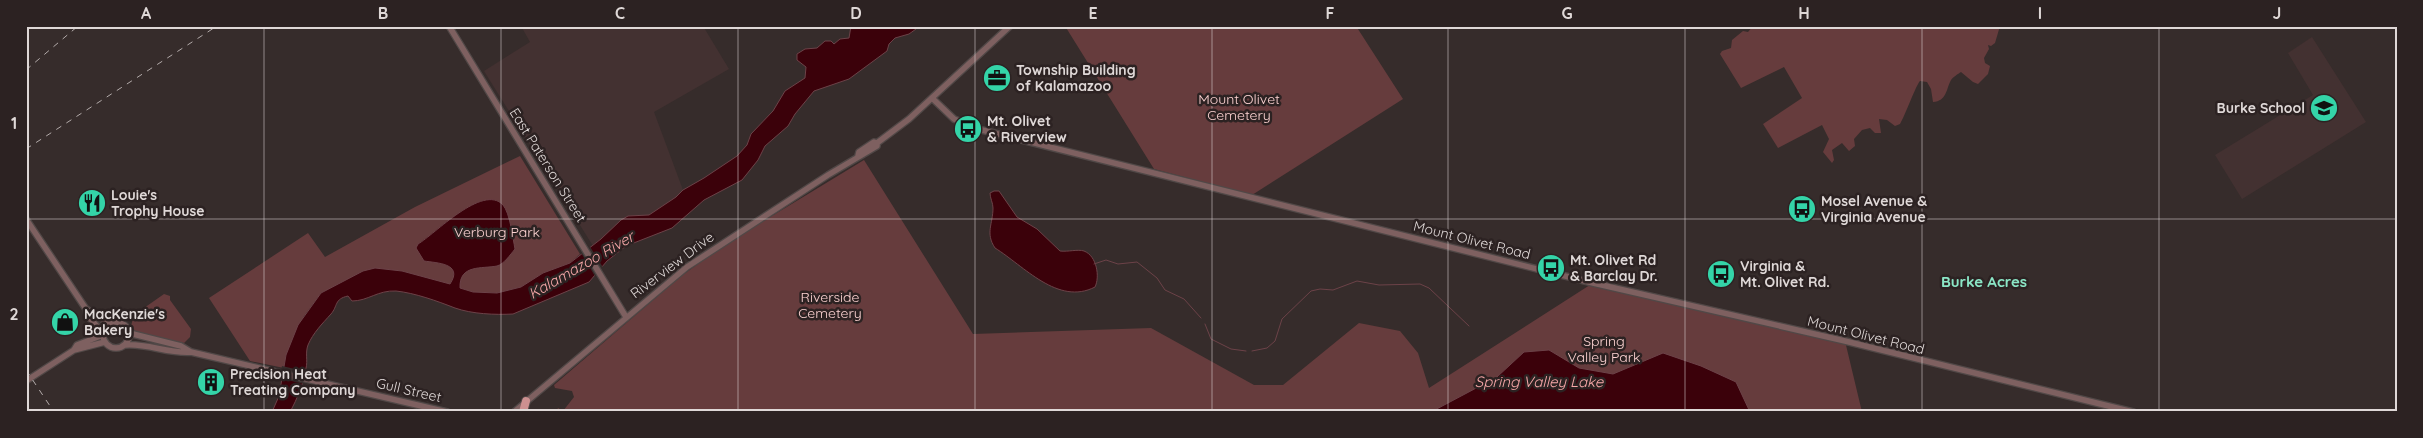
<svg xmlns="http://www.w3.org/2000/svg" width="2423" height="438" font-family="Quicksand,sans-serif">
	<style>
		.built { fill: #433131 }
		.green { fill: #663c3d }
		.water { fill: #3b010a; stroke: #6c4248 }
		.pier { fill: #362c2b }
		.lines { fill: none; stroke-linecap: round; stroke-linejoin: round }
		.stream { stroke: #6c4248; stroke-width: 1 }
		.minor-casing { stroke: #514847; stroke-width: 8 }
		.major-casing { stroke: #514847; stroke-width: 10 }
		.minor { stroke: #7e6060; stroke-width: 5.5 }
		.major { stroke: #cd9090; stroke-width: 8 }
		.rail { stroke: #b3abaa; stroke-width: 1; stroke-dasharray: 6 6; stroke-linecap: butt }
		.grid { fill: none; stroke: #dfd8d7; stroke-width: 1; stroke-opacity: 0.55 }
		.labels { text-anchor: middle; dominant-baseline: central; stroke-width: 5; stroke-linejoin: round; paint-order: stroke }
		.poi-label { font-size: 14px; font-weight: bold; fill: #dfd8d7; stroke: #2c2222; text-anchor: start }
		.park-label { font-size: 14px; fill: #fdd3d2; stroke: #2c2222 }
		.street-label { font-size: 14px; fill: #dfd8d7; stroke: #2c2222 }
		.water-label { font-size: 15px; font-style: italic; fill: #f8a8a9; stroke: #2c2222 }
		.neighbourhood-label { font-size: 15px; font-weight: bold; fill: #8be6c6; stroke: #2c2222 }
		.neatline { fill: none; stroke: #dfd8d7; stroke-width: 2 }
		.grid-label { font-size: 16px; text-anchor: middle; font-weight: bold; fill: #dfd8d7 }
	</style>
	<rect width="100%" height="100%" fill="#362c2b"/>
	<path class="built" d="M521,26H703L729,69L654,112L683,190L676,197L649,215L627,216L593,246L484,71L530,42Z
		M2312,37L2366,122L2242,199L2215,155L2313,95L2288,53Z"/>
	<path class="green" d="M1065,26H1356L1403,99L1252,195L1154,169Z
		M1753,26H2000L1995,43L1991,46L1988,45L1989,49L1984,58L1985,63L1990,66L1988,74L1978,84L1973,82L1961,72C1958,74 1953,77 1951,80C1946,89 1947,101 1933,102L1931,89L1927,82L1920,81C1916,85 1905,116 1900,124L1895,126L1887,120L1879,119L1881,133H1875L1870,128L1862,130L1854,139L1855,146L1849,151L1842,143L1832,150L1834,160L1832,163L1823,152L1829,139L1822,125L1778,148L1763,124L1802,98L1784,67L1741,88L1720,54L1722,51L1731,48L1732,40L1743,31L1748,32Z
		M520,156L580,254L570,263L543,273L521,287L497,293L473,292L402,271L339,284L321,293L304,316L286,355L284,368L250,361L209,298L308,233L325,257L415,207Z
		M864,160L973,334L1151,328L1254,385H1283L1359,323L1400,331L1418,353L1429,388L1593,283L1845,341L1862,412H556L558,408L563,411L574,397L572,391L555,388L554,385L680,277L724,245Z
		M164,294L170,296V300L191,329L190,337L184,343L136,332L131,326L134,315Z"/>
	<path class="water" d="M851,26H916V29L909,34L895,38L889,44L887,51L849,79L814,91L795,114L788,126L765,146L758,160L742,180L704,200L672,228L626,246L607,261L589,282L513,314C495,315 472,314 455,308C437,301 415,293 396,291C378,290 368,301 352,301L348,296C334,299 338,306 331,314C322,324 313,333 308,345C305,353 308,361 306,368C304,383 297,399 290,412H272L279,396L286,355L298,325L321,293L363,271L375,268L402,271L450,284C464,263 436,263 424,261L416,248L418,244C434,235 483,183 503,205C510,213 513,239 515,249C510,255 504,264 497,266C482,269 459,264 460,288L473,292L497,293L521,287L543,273L570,263L601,239L621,220L628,216L649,215L676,197L683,190L704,178L737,156L747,145L751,134L773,111L785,91L805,78L806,67L797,60V54L805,49L817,48L825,41H831L834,44L840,39L849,38Z
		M994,191H999L1017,217L1037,229L1060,251C1068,252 1078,249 1084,251C1097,256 1100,277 1095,287C1058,306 1024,266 995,248C985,233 993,224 993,208C993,203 990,198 990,193Z
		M1549,350L1579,368L1613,374L1663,353L1701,366L1736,382L1750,412H1431L1497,377L1524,352Z"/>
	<path class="pier" d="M589,245L604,269L596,278L580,251Z
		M282,366L308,372L304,384L279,378Z"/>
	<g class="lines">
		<path class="stream" d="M1094,264L1106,260L1118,264L1137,262L1157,278L1165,290L1184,299L1201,318
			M1205,324L1211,339L1231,349L1246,351
			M1252,351L1267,348L1275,341L1282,319L1311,291L1320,289L1333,290L1357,281L1379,285L1420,284L1429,288L1469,326"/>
		<defs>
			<path id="minor" d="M449,26L626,317
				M932,98L954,119L974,128L1593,283L1845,341L2133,412
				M858,156L859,152L874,142L877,143
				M26,219L86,309L87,315L103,333
				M86,309L110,324
				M103 335a13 13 0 1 1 26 0a13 13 0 1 1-26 0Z
				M129,333L181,346L191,352
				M125,345C147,343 169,354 191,352L447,412
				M74,350L105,342
				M26,381L74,350L77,345L103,335
				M514,412L687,267L828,175L877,146V143L909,119L1010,26"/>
			<path id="major" d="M523,412L526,401"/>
		</defs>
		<use href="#minor" class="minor-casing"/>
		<use href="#major" class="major-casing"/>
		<use href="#minor" class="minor"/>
		<use href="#major" class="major"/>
		<path class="rail" d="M26,70L78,26
			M26,149L217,26
			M26,370L54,412"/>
	</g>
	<path class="grid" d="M264,26V412M501,26V412M738,26V412M975,26V412M1212,26V412M1448,26V412M1685,26V412M1922,26V412M2159,26V412M26,219H2397"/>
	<defs>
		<symbol id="office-disc" viewBox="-11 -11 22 22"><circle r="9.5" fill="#34d4a8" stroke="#2c2222"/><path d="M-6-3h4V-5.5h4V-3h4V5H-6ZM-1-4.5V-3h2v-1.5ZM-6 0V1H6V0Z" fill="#111"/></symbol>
		<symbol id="school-disc" viewBox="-11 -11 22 22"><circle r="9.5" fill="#34d4a8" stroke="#2c2222"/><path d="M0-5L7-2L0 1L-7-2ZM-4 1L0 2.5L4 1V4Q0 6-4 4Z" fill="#111"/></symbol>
		<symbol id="bus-disc" viewBox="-11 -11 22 22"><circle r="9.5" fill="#34d4a8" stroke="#2c2222"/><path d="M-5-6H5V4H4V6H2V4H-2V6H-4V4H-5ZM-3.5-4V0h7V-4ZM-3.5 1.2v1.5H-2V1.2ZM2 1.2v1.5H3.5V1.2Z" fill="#111"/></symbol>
		<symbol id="restaurant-disc" viewBox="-11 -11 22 22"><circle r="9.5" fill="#34d4a8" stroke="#2c2222"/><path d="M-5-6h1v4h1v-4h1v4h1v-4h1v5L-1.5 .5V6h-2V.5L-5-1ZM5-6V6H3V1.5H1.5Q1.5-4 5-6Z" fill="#111"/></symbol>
		<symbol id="shop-disc" viewBox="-11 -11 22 22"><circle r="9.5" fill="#34d4a8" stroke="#2c2222"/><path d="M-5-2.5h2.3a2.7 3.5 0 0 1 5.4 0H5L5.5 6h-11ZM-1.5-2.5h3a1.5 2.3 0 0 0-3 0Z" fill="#111"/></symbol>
		<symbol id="building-disc" viewBox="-11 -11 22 22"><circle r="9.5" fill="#34d4a8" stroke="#2c2222"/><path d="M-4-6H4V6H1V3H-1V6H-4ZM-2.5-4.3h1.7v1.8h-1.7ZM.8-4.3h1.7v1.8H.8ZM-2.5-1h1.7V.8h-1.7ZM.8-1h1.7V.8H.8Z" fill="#111"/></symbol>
	</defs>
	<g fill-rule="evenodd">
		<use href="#office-disc" x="981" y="62" width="32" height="32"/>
		<use href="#school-disc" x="2308" y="92" width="32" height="32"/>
		<use href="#bus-disc" x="952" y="113" width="32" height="32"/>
		<use href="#restaurant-disc" x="76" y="187" width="32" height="32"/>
		<use href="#bus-disc" x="1786" y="193" width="32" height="32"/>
		<use href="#bus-disc" x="1535" y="252" width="32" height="32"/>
		<use href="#bus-disc" x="1705" y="258" width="32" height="32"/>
		<use href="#shop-disc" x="49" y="306" width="32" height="32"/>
		<use href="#building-disc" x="195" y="366" width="32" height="32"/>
	</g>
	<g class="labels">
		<g class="poi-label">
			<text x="1016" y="70">Township Building<tspan x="1016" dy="16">of Kalamazoo</tspan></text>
			<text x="2305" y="108" text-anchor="end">Burke School</text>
			<text x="987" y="121">Mt. Olivet<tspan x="987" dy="16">&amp; Riverview</tspan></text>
			<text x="111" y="195">Louie's<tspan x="111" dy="16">Trophy House</tspan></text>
			<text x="1821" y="201">Mosel Avenue &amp;<tspan x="1821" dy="16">Virginia Avenue</tspan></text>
			<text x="1570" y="260">Mt. Olivet Rd<tspan x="1570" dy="16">&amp; Barclay Dr.</tspan></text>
			<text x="1740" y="266">Virginia &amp;<tspan x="1740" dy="16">Mt. Olivet Rd.</tspan></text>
			<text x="84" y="314">MacKenzie's<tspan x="84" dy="16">Bakery</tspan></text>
			<text x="230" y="374">Precision Heat<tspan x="230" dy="16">Treating Company</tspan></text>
		</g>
		<g class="park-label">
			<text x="1239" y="99">Mount Olivet<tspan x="1239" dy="16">Cemetery</tspan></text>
			<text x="497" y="232">Verburg Park</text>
			<text x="830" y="297">Riverside<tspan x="830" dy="16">Cemetery</tspan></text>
			<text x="1604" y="341">Spring<tspan x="1604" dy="16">Valley Park</tspan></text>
		</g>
		<g class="street-label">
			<text transform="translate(548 165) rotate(58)">East Paterson Street</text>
			<text transform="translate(1472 240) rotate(14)">Mount Olivet Road</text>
			<text transform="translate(672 265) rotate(-37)">Riverview Drive</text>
			<text transform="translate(1866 335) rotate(14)">Mount Olivet Road</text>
			<text transform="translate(409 390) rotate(13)">Gull Street</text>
		</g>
		<g class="water-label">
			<text transform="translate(581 265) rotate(-30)">Kalamazoo River</text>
			<text x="1539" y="381">Spring Valley Lake</text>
		</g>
		<g class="neighbourhood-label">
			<text x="1984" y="281">Burke Acres</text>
		</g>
	</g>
	<rect width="2423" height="438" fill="none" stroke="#2c2222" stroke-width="55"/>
	<rect x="28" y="28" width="2368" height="382" class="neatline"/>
	<g class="grid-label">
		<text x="146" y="19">A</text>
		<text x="383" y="19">B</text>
		<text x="620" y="19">C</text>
		<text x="856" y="19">D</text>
		<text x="1093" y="19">E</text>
		<text x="1330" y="19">F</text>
		<text x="1567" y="19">G</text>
		<text x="1804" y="19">H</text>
		<text x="2040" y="19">I</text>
		<text x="2277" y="19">J</text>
		<text x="14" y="129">1</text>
		<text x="14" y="320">2</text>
	</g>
</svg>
